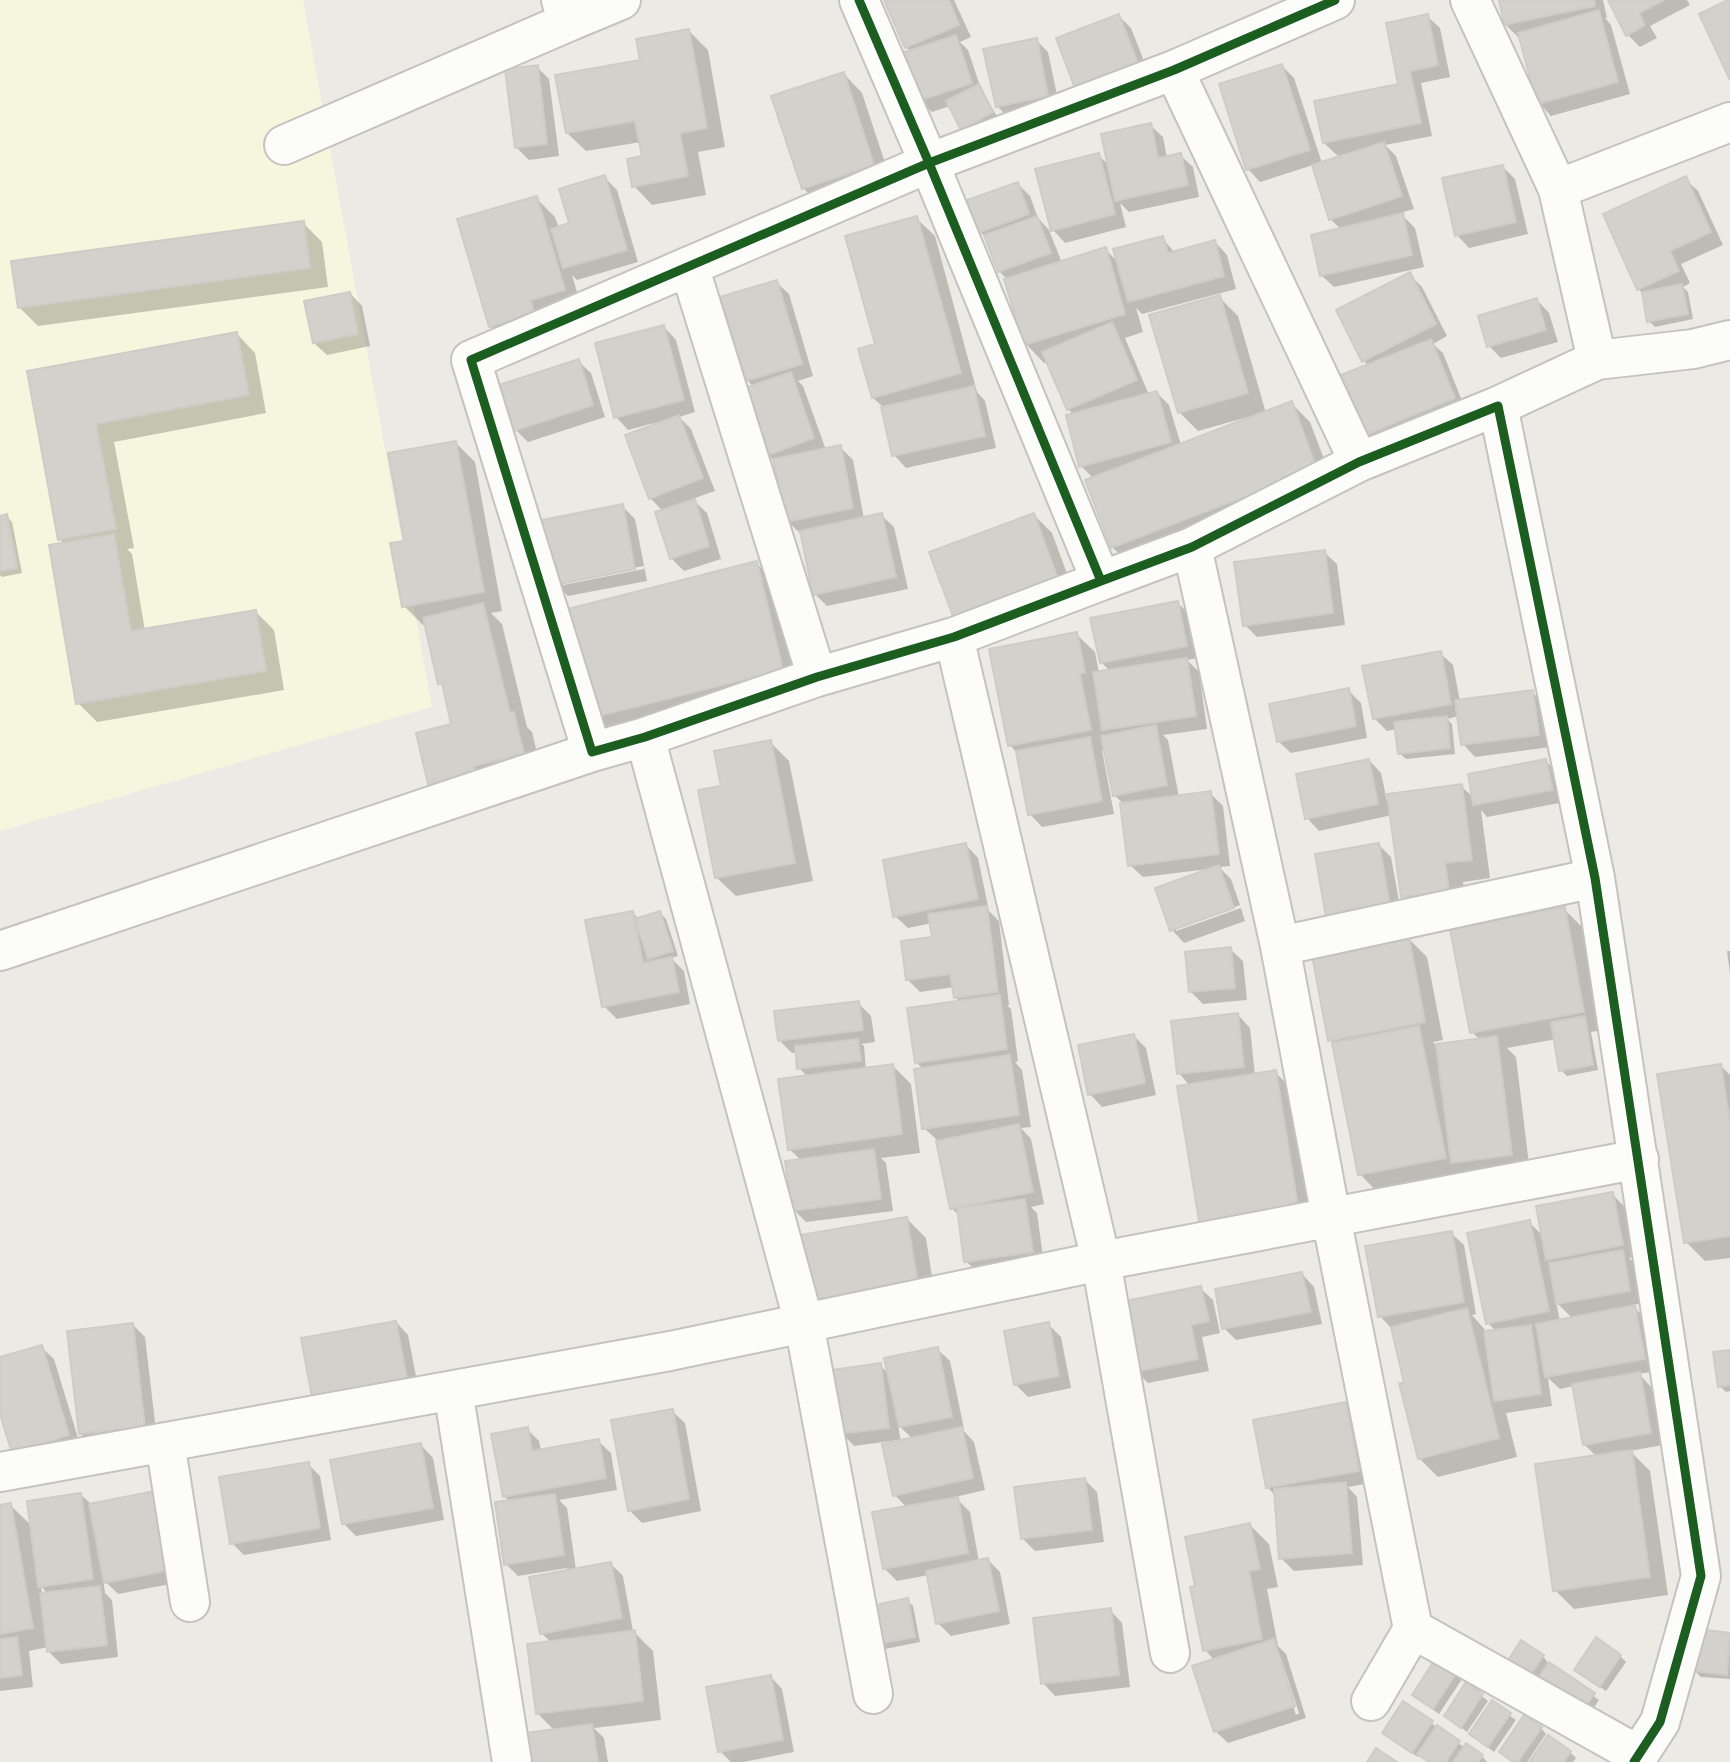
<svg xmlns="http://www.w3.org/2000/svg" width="1730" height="1762" font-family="'Varela Round',sans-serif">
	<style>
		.education { fill: #f5f6de }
		.shadow { fill: #0003; fill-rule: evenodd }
		.building { fill: #d4d1cd; stroke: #cfcbc6; stroke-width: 2 }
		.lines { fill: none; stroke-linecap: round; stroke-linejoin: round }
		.minor-casing { stroke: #c4c3c0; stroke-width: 42 }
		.minor { stroke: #fcfcfb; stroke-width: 38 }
		.cycleway-casing { stroke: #fff; stroke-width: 13 }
		.cycleway { stroke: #1b5e20; stroke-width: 9 }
	</style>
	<rect width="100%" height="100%" fill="#eceae4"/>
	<path class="education" d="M0,0H303L432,707L0,831Z"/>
	<path class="shadow" d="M885,0H954L971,37L960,42L968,50L981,89L998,118L968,135L962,129L950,106L932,112L919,100L911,52L906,47Z
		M1501,0H1603L1607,18H1605L1611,25L1630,94L1551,116L1539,103L1520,36L1518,37L1505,24Z
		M1610,0H1687L1690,5L1650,26L1657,38L1640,47L1628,35Z
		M1119,16L1131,28L1151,79L1058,39Z
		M1427,16L1440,28L1450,77L1421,83L1432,136L1385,145L1396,156L1414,209L1400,213L1415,228L1424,267L1334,287L1321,275L1341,229L1330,219L1313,165L1260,182L1248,169L1282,66L1294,78L1322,163L1340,158L1324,143L1400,85Z
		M689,31L708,50L725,147L698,152L706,195L652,205L634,186L644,157L641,142L586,151L567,133Z
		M1036,40L1048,52L1060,109L1010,119L997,106Z
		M537,67L549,79L559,156L529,160L516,147Z
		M844,74L862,93L892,184L822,207L803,188Z
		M1150,125L1163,137L1167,158L1180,155L1193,167L1199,197L1129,212L1120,203L1126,227L1065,243L1053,230L1098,155L1110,166Z
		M1503,167L1515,179L1528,234L1469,248L1457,235Z
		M604,177L617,190L638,262L577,280L572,275L582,309L509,345L490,326L536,198L555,217L559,228L571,225Z
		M1685,179L1698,191L1723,245L1681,264L1690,283L1683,287L1688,292L1693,319L1655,327L1649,321L1644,295L1638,289Z
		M1018,184L1030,196L1038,218L1049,230L1062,263L1105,249L1119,263L1162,238L1175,253L1215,242L1227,255L1236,289L1142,314L1136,308L1143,332L1125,338L1149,395L1157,393L1169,405L1181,445L1249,419L1248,417L1198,431L1179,412L1219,297L1238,316L1266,413L1291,403L1310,422L1335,488L1131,565L1112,547L1094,479L1081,466L1074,415L1068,409L1048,362L1044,363L1026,344L1008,280L999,271L988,239L980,232Z
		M916,218L935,236L977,392L985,401L996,448L906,468L894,455L883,407L873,398L877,345Z
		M303,223L322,242L328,287L38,326L19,307Z
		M1409,274L1422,287L1447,336L1433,344L1443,353L1466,411L1375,448L1362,436L1369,366L1363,360Z
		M776,282L789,294L813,376L798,381L803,386L826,450L840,447L853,460L864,519L881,515L894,527L908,589L827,606L815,594L802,533H800L787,521L775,462L768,455L754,387L747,380Z
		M350,293L362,306L370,346L327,355L314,343Z
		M1537,300L1549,313L1558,342L1501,358L1489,346Z
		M664,327L676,340L695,412L679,417L691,429L715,491L692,499L707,513L721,559L684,571L671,558L663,511L650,498L654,423L628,430L616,417Z
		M237,334L255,353L266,413L114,442L134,548L127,549L132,554L145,631L255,611L274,630L284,690L97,722L78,703L64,544L59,539L29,372Z
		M578,361L591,373L605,417L528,442L516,430Z
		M456,443L475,462L502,611L491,613L502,624L527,727L532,732L542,773L448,802L429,783L453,725L444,687L440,683L426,624L423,625L404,606L406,542Z
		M622,506L635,519L647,581L568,596L556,584ZM644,566V569L563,585V581Z
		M1034,515L1052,533L1075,595L974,634L955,615Z
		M7,516L12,522L22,573L2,577L0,575V518Z
		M1324,552L1337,564L1345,625L1257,637L1245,625Z
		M756,563L781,588L807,695L612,743L588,718Z
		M1177,602L1190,615L1198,658L1187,660L1199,672L1207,729L1163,735L1168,740L1179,797L1210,793L1223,806L1230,866L1219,867L1231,879L1240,905L1176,927V931L1241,908L1245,921L1184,943L1172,930L1209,869L1143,877L1130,865L1124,804L1114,795L1106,749L1102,750L1114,814L1042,827L1030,814L1018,754L1010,745L1076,634L1095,652L1099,673L1110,671L1101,662Z
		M1440,653L1453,665L1460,701L1532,692L1545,704L1551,747L1475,757L1463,744L1459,716L1447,719L1452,724L1455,754L1406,759L1400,753L1397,729L1387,731L1374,718Z
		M1348,690L1361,703L1367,738L1291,753L1278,741Z
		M770,742L789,761L813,881L736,896L717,878L700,792L723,787Z
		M1369,760L1381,773L1388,806L1461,786L1474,798L1546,761L1558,774L1564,802L1487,817L1481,810L1490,878L1463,882L1467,909L1422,915L1403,896L1392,815L1319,831L1307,818Z
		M966,845L978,858L989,911L999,921L1009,1005H1007L1011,1009L1018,1061L1015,1062L1022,1070L1031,1127L1021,1128L1031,1139L1044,1204L1031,1207L1037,1213L1044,1264L978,1273L966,1261L960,1216L951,1208L938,1141L924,1128V1070L916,1062L960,1002L955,997L954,987L920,992L907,979L934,939L932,923L908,928L895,916Z
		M1379,845L1391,857L1403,923L1341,934Z
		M1564,909L1583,928L1602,1030L1591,1032L1598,1070L1567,1076L1561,1070L1556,1039L1507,1048L1516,1057L1530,1173L1472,1181L1463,1172V1176L1378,1193L1360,1174L1335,1044L1330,1040L1408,938L1427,957L1443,1040L1433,1042L1436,1046L1480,1040L1472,1032Z
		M632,912L640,920L660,913L666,919L678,956L671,958L684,971L690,1004L617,1019L604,1006Z
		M1230,949L1243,961L1247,1000L1203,1004L1191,992Z
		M1727,951H1730V974Z
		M858,1003L871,1016L875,1042L861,1044L864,1046L866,1069L892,1065L911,1084L920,1153L881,1158L886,1163L893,1211L806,1222L794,1210L801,1160L789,1149L808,1077L799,1068L798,1052L792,1053L779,1040Z
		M1238,1015L1250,1028L1255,1075L1275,1072L1294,1091L1318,1238L1179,1073Z
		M1134,1036L1146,1048L1156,1095L1102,1107L1090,1094Z
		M1720,1065L1730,1075V1258L1705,1261L1686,1242Z
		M1612,1194L1625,1207L1635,1257L1629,1258L1635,1264L1642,1303L1632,1305L1647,1320L1656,1371L1639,1374L1651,1387L1662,1445L1630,1451L1650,1471L1668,1595L1574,1609L1555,1590L1597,1457L1584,1444L1574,1386L1560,1389L1548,1378L1552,1406L1506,1413L1517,1457L1438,1477L1419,1458L1406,1384L1392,1329L1380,1316L1451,1233L1464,1245L1476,1314L1472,1315L1487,1332L1496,1331L1488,1323L1529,1222L1543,1236ZM1556,1302L1573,1319L1560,1321Z
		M907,1219L926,1238L937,1309L802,1236Z
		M1302,1274L1314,1287L1322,1324L1236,1340L1224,1328Z
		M1200,1288L1213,1300L1220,1333L1202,1337L1209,1371L1148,1383L1136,1371Z
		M396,1322L408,1335L421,1402L328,1419Z
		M1048,1324L1061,1337L1071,1388L1028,1397L1016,1385Z
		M133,1325L145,1337L157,1439L93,1446L81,1434Z
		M41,1347L54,1359L81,1448L26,1465L0,1408V1359Z
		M937,1349L950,1361L964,1429H962L974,1442L985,1490L955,1497L970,1512L979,1562L988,1560L1000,1572L1010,1624L951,1636L938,1623L929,1575L897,1581L884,1568L907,1508L895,1495L898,1440L854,1446L842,1433L880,1365L890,1375ZM898,1425L913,1439L901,1442Z
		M1730,1352V1391L1726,1392L1720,1386Z
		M1346,1404L1358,1417L1370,1483L1348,1487L1357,1497L1363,1565L1294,1571L1281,1558L1276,1496L1267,1487Z
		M672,1411L685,1423L701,1511L642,1523L629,1510Z
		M527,1429L539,1441L541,1451L598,1441L611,1453L617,1490L559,1500L567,1508L576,1570L611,1564L623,1576L633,1631L653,1651L661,1720L594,1728L604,1738L608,1762H531L555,1731L538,1714L551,1642L541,1633L568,1572L567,1568L518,1576L506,1564L510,1502L504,1496Z
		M421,1445L433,1458L444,1520L356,1536L343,1523Z
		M308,1464L320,1476L331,1540L244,1555L232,1543Z
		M1085,1480L1097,1492L1104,1542L1035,1551L1022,1538Z
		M81,1495L181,1582L118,1594L103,1579L105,1593L112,1600L118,1657L61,1664L48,1651V1647L29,1651L33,1687L0,1691V1507L10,1505L32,1526ZM41,1586L48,1594L42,1595Z
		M1250,1525L1269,1544L1278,1587L1267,1589L1278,1646L1286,1654L1306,1718L1228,1743L1215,1731L1214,1660L1205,1650L1197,1587ZM1278,1658H1281L1299,1713L1296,1715Z
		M907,1600L913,1606L920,1642L885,1649L879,1643Z
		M1110,1610L1122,1623L1130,1687L1055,1696L1043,1683Z
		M1699,1631L1730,1635V1679L1701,1677L1695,1671Z
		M1543,1656L1548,1663L1599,1700L1584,1722L1509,1678Z
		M1620,1656L1626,1662L1606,1691L1576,1670Z
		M1456,1673L1462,1679L1439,1714L1414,1695Z
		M770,1676L782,1689L794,1752L743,1762H731L720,1751Z
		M1467,1685L1488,1701L1467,1732L1446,1716Z
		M1404,1703L1465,1748L1482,1756L1487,1762H1429L1420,1754L1418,1757L1390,1738Z
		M1492,1703L1516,1720L1494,1752L1477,1739Z
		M1541,1728L1546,1734L1527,1762H1513L1501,1752Z
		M1548,1738L1570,1752L1576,1758L1573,1762H1532Z"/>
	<path class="building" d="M884,0H949L959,25L905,48Z
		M1499,0H1594L1595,6L1504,25Z
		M1608,0H1664L1639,13L1645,25L1626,36Z
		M1728,0H1730V80L1699,14Z
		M1599,10L1618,82L1537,104L1518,33Z
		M1119,14L1139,66L1076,91L1056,38Z
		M1428,14L1438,65L1410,71L1421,123L1323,143L1314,101L1398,84L1386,23Z
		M689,29L707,128L680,133L688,176L632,187L627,159L642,156L635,121L566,133L555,75L640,60L636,39Z
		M956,35L972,83L918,101L902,53Z
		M1037,38L1048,96L996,107L983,49Z
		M1282,64L1310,150L1246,170L1219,84Z
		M538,65L547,144L515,148L505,69Z
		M844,72L874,165L802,189L771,96Z
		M979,84L993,112L961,130L946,101Z
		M1151,123L1158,158L1181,153L1188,185L1115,201L1101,134Z
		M1384,142L1402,196L1329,220L1312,165Z
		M1099,153L1115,214L1051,231L1035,169Z
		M1503,165L1516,222L1455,236L1442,178Z
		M605,175L627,250L563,268L551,229L569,223L559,189Z
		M1686,176L1711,232L1670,251L1679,271L1637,290L1603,214Z
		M1018,182L1029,214L978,233L967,200Z
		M537,196L565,290L531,300L534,313L489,327L457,219Z
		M1403,213L1412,255L1320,276L1311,235Z
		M917,216L961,373L872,398L858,349L875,344L845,236Z
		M1037,216L1051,253L998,272L984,235Z
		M304,221L310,268L18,308L11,261Z
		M1163,236L1168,253L1215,240L1224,276L1128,302L1113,249Z
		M1106,247L1125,314L1024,345L1004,279Z
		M1410,272L1436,324L1362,362L1336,310Z
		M777,280L802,364L746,381L720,297Z
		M1682,284L1688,314L1647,322L1642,292Z
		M350,292L358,334L313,343L304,301Z
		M1220,295L1248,393L1178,413L1149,315Z
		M1537,298L1546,330L1487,347L1478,316Z
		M1112,322L1137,380L1067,410L1042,352Z
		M664,325L684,400L614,418L595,343Z
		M237,332L249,395L96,424L116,529L58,540L27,371Z
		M1431,339L1455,398L1361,437L1336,377Z
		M579,359L593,405L514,431L499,385Z
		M791,372L814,438L766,456L742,389Z
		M974,386L985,436L892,456L881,407Z
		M1157,391L1171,442L1079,467L1066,415Z
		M1292,401L1317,469L1111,548L1085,480Z
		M679,415L703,478L649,499L625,435Z
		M456,441L484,592L402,607L390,543L404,541L388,453Z
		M841,445L853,508L786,522L773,459Z
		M695,499L709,546L670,559L655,512Z
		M623,504L635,569L554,585L542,520Z
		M882,513L896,577L813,595L800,531Z
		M1034,513L1057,576L953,616L929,552Z
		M7,514L17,568L0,571V516Z
		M114,534L131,631L256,610L266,671L76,704L49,545Z
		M1325,550L1333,613L1243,626L1234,562Z
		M757,561L783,670L586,719L560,611Z
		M1178,601L1187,646L1100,663L1090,618Z
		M483,603L510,713L514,712L524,754L474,766L476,773L428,784L416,733L451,724L442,683L438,684L423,618Z
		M1077,632L1085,672L1080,674L1091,730L1008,746L989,649Z
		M1441,651L1451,704L1373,719L1362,666Z
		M1187,658L1196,716L1102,730L1093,672Z
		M1349,688L1356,726L1277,742L1269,704Z
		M1533,690L1539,735L1461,745L1455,700Z
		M1447,716L1450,748L1398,754L1394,722Z
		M1156,725L1167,785L1113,796L1101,736Z
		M1090,737L1102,801L1028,815L1016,751Z
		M771,740L795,863L715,878L698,790L721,786L714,751Z
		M1369,759L1378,804L1305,819L1296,774Z
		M1546,759L1553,790L1473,805L1468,774Z
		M1462,784L1472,860L1445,863L1449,891L1401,897L1387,794Z
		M1211,791L1219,854L1128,866L1120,803Z
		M966,843L978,899L893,917L883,860Z
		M1379,843L1391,911L1327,923L1315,854Z
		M1219,865L1234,908L1170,931L1155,888Z
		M987,906L998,992L954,998L950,974L906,980L901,941L932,937L928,914Z
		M1565,907L1584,1012L1470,1033L1450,929Z
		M633,911L643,963L672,957L679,992L602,1007L585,920Z
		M660,911L673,951L648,959L635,919Z
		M1409,937L1425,1022L1328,1041L1312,955Z
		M1231,947L1235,988L1189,992L1185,952Z
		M1000,995L1007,1049L915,1063L907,1008Z
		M859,1001L863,1030L778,1041L774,1011Z
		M1238,1013L1244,1067L1177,1074L1171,1021Z
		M1585,1016L1593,1065L1559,1071L1551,1022Z
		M1419,1026L1446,1158L1358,1175L1332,1043Z
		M1134,1034L1145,1083L1088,1095L1078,1045Z
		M1497,1036L1512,1155L1451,1163L1436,1044Z
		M858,1039L861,1061L797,1069L795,1046Z
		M1010,1055L1019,1115L922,1129L914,1069Z
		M893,1064L902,1134L788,1150L778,1079Z
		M1721,1064L1730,1123V1236L1684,1243L1657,1074Z
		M1276,1070L1300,1219L1200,1227L1177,1086Z
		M1019,1124L1033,1192L950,1209L936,1141Z
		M874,1149L881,1199L792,1211L785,1161Z
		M1613,1192L1623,1245L1546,1260L1536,1206Z
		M1025,1199L1033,1252L964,1262L957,1208Z
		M907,1217L919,1291L812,1309L800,1235Z
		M1530,1220L1549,1311L1486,1324L1467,1233Z
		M1452,1231L1464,1302L1378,1317L1365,1246Z
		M1623,1250L1630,1291L1556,1304L1549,1263Z
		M1302,1272L1311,1312L1222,1329L1215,1289Z
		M1201,1286L1209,1321L1191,1325L1198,1359L1134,1372L1120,1302Z
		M1635,1305L1645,1359L1545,1377L1536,1324Z
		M1467,1308L1499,1438L1418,1459L1399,1383H1404L1391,1327Z
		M396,1321L409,1390L314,1408L301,1338Z
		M1049,1322L1059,1376L1014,1385L1004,1331Z
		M133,1323L145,1427L79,1434L67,1331Z
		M1531,1325L1541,1394L1494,1401L1484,1331Z
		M42,1345L69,1435L12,1453L0,1414V1357Z
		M938,1347L952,1417L899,1427L884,1358Z
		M1730,1350V1385L1718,1387L1713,1352Z
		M881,1363L889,1428L840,1434L832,1370Z
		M1640,1372L1651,1433L1583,1445L1572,1384Z
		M1346,1402L1359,1471L1266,1488L1253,1420Z
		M673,1409L689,1499L628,1511L611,1420Z
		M528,1427L532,1451L599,1439L606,1478L503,1497L491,1434Z
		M962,1427L973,1478L893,1496L882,1444Z
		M421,1443L433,1508L342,1524L330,1460Z
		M1632,1450L1650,1577L1553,1591L1535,1464Z
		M309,1462L320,1528L230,1544L219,1477Z
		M1085,1478L1092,1530L1021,1539L1014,1487Z
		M1346,1482L1352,1553L1279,1559L1274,1489Z
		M155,1491L170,1570L104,1583L89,1504Z
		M81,1493L93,1579L38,1587L27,1501Z
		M555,1494L564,1555L504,1565L495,1502Z
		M958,1497L968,1553L883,1569L872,1512Z
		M11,1503L33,1628L0,1634V1505Z
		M1250,1523L1260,1569L1249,1571L1262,1639L1203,1651L1190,1587L1195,1586L1185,1537Z
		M988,1558L999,1611L936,1624L926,1571Z
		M611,1562L622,1618L540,1634L529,1577Z
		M100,1586L107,1645L47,1652L40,1593Z
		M908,1598L915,1637L878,1644L871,1606Z
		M1111,1608L1119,1675L1041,1684L1033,1618Z
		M1698,1629L1730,1633L1727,1675L1694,1671Z
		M635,1630L643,1701L536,1714L527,1644Z
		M17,1637L22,1675L0,1678V1639Z
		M1596,1637L1621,1655L1600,1687L1574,1670Z
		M1274,1639L1295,1706L1214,1732L1192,1666Z
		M1521,1640L1544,1655L1522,1687L1501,1672Z
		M1436,1658L1457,1672L1433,1709L1412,1695Z
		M1549,1662L1595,1693L1578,1718L1532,1687Z
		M771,1675L783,1740L718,1752L706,1687Z
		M1466,1682L1483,1694L1461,1728L1444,1716Z
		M1492,1700L1511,1713L1488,1747L1469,1734Z
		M1403,1701L1433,1721L1412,1753L1382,1733Z
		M1524,1715L1542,1727L1518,1762H1513L1499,1752Z
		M592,1724L598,1762H529L525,1733Z
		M1437,1725L1460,1741L1446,1762H1429L1417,1754Z
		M1548,1735L1571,1751L1564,1762H1529Z
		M1466,1743L1483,1755L1478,1762H1453Z
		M1376,1748L1397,1762H1367Z"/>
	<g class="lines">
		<defs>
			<path id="minor" d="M561,0L568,22L621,0
				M859,0L929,163L1101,581L1192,547L1359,462L1498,406L1595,878L1701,1576L1660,1722L1634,1762
				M1470,0L1558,189L1597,360L1498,406
				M1174,70L1359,462
				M284,145L568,22
				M1558,189L1730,122
				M689,266L817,677
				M1597,360L1693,349L1730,340
				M1192,547L1280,946L1331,1217L1413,1629
				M1101,581L954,637L817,677L645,737L592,752L471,360L929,163L1174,70L1335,0
				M954,637L1101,1261L1170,1653
				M645,737L804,1323L873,1694
				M1280,946L1595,878
				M0,951L592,752
				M453,1390L512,1762
				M165,1442L190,1602
				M0,1472L670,1351L1101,1261L1639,1159
				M1371,1701L1413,1629L1638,1755"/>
		</defs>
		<use href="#minor" class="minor-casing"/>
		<use href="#minor" class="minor"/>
		<defs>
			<path id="cycleway" d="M859,0L929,163L1101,581L1192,547L1359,462L1498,406L1595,878L1701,1576L1660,1722L1634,1762
				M1101,581L954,637L817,677L645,737L592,752L471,360L929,163L1174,70L1335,0"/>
		</defs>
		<use href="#cycleway" class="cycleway-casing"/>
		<use href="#cycleway" class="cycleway"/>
	</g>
</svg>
